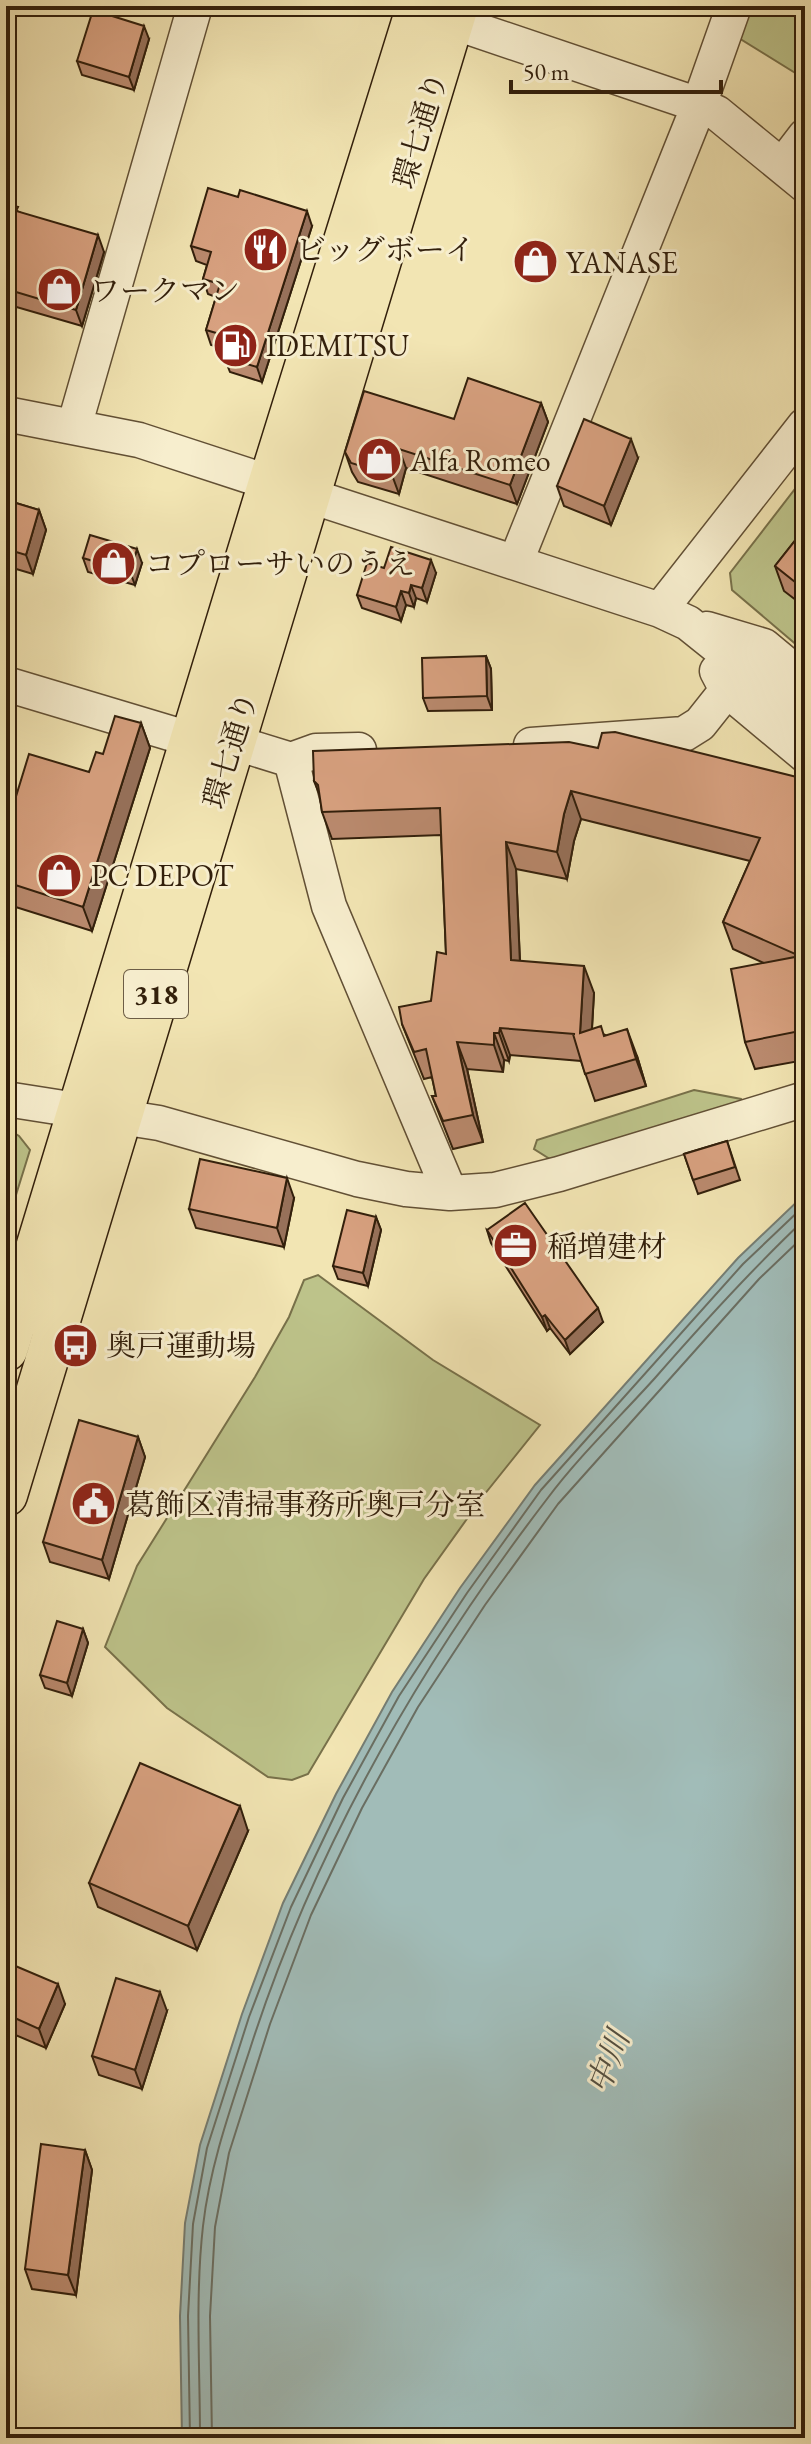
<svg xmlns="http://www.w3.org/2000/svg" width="811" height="2444" font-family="'EB Garamond','Noto Serif JP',serif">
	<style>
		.green { fill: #bdc38a; stroke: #78714a; stroke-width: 2 }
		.water { fill: #a1bcb8; stroke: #757d73; stroke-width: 2 }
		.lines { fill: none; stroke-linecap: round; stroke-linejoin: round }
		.shore { stroke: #6a6e62; stroke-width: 2 }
		.minor-casing { stroke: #625035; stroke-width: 37 }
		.major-casing { stroke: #321f0b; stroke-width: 45 }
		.minor { stroke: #f7eece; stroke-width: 34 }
		.major { stroke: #f2e5b3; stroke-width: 42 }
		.wall { fill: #ba8a6e; stroke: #321f0b; stroke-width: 2 }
		.shaded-wall { fill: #97715a; stroke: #321f0b; stroke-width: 2 }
		.building { fill: #d8a180; stroke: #321f0b; stroke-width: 2 }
		.labels { text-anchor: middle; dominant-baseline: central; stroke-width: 6; stroke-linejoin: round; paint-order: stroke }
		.shield { fill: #f7eece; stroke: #6d5d46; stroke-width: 2 }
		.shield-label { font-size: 28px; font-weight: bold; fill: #321f0b }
		.street-label { font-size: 30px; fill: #321f0b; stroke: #f7eece }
		.poi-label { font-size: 30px; fill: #321f0b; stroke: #f7eece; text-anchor: start }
		.water-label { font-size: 32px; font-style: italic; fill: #534e3f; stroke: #f7eece }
	</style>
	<rect width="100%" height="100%" fill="#f2e5b3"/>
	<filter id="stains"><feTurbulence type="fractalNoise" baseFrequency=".0025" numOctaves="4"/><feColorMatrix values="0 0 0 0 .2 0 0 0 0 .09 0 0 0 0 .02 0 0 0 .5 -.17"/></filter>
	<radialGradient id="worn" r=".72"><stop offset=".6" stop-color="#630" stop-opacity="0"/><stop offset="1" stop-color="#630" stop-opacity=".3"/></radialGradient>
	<path class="green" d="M744,6H805V79L734,35Z
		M805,476V652L732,590L730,573Z
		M694,1090L741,1099L745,1105L553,1161L534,1149L537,1140Z
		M6,1128L19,1136L30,1150L6,1227Z
		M318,1275L433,1360L540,1425L484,1495L424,1579L308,1774L292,1780L268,1777L167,1708L105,1647L137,1566L255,1377L289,1317L304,1280Z"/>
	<path class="water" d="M805,1194V2438H182L180,2316L185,2223L200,2145L242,2014L283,1903L336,1794L392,1692L460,1588L535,1485L738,1258Z"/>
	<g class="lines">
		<path class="shore" d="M190,2438L188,2316L193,2224L207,2148L249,2017L291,1907L343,1798L399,1696L467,1593L541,1490L743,1264L805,1205
			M200,2438C200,2367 195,2297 203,2226C210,2165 231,2107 250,2049C314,1849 419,1666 547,1499C579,1456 619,1418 655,1378C703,1323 752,1269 805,1219
			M212,2438L210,2316L215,2227L229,2153L270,2024L311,1915L362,1808L418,1707L485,1605L558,1504L759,1279L805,1235"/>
		<defs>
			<path id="minor" d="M453,22L699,105L717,113L805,185
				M782,166L805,136
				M6,414L139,440L660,610L688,623L805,717
				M74,427L195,6
				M516,561L699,105L734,6
				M660,610L805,425
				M707,629L764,646L805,680
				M717,671L727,690L805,755
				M6,684L193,740
				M233,742L291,760L316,751L359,750
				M531,745L684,734L700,724L727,690
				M291,760L329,906L450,1193
				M6,1099L159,1123L357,1179L406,1189L450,1193L495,1190L559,1174L805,1099"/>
			<path id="major" d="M6,1350L270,482L418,6
				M6,1495L457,6"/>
		</defs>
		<use href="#minor" class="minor-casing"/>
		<use href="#major" class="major-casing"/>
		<use href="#minor" class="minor"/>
		<use href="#major" class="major"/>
	</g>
	<path class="wall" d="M149,39L134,90L82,75L77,61Z
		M6,204L19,212L104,252L82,326L6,304Z
		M312,226L262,382L230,372L224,357L226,349L211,345L206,330L216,297L208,294L203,279L207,265L196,261L191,246Z
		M541,403L548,422L517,504L406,468L399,494L358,482L352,472L345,452L454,419Z
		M638,458L611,525L564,506L557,486Z
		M6,500L39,510L46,530L33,574L6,566Z
		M805,528V607L784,591L775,566Z
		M83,558L142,563L135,585L88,572Z
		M384,568L436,573L427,602L416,598L414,607L406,605L401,621L362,608L357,595Z
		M486,656L491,669L492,710L428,711L423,698Z
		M141,723L150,748L92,931L6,904V829L89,772L103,754Z
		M598,748L805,779V1060L755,1069L745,1042L764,963L733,949L723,922L750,861L581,819L574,841L567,879L516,869L520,961L594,993L592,1029L605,1035L637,1056L646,1086L595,1101L581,1061L510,1055L509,1061L504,1060L503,1072L467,1069L483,1142L453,1149L432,1096H436L432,1077L424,1079L402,1024L431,1001L446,954L441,835L332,839L322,812L320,796L314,781Z
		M727,1141L740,1180L698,1194L684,1154Z
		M294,1198L284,1247L196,1228L189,1209Z
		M376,1217L381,1230L368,1286L338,1279L333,1266Z
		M487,1230L603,1322L570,1354L550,1328L547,1331L491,1243Z
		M138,1437L145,1457L109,1579L50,1562L43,1542Z
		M83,1629L88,1643L72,1696L45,1688L40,1675Z
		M248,1831L197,1950L98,1907L89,1883Z
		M6,1962L65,2004L46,2048L6,2031Z
		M167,2011L142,2089L99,2075L92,2056Z
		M85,2150L92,2170L76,2295L32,2289L25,2269Z"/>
	<path class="shaded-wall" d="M144,26L149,39L134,90L129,77Z
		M307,211L312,226L262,382L257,367Z
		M98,235L104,252L82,326L76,310Z
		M541,403L548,422L517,504L510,485Z
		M631,439L638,458L611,525L604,506Z
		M399,449L406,468L399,494L392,475Z
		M39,510L46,530L33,574L26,555Z
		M137,549L142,563L135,585L130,572Z
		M431,560L436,573L427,602L422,588Z
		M411,585L416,598L414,607L409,593Z
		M401,591L406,605L401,621L396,607Z
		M486,656L491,669L492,710L487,696Z
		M141,723L150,748L92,931L83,907Z
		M571,791L581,819L574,841L567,879L557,852L564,814Z
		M506,842L516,869L521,988L511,960Z
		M584,966L594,993L590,1060L580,1033Z
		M500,1028L510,1055L509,1061L499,1033Z
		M627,1029L637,1056L646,1086L636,1059Z
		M494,1033L504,1060L503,1072L494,1045Z
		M457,1042L467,1069L483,1142L473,1115Z
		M287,1178L294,1198L284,1247L277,1228Z
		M376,1217L381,1230L368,1286L363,1273Z
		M598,1308L603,1322L570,1354L565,1340Z
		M545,1315L550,1328L547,1331L542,1317Z
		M138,1437L145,1457L109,1579L102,1560Z
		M83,1629L88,1643L72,1696L67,1683Z
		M240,1806L248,1831L197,1950L188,1926Z
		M58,1984L65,2004L46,2048L39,2029Z
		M160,1992L167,2011L142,2089L135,2070Z
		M85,2150L92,2170L76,2295L68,2275Z"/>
	<path class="building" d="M93,10L144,26L129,77L77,61Z
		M208,188L238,197L240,190L307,211L257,367L224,357L230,337L206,330L220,284L203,279L211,252L191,246Z
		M6,204L18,207L16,211L98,235L76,310L6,289Z
		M468,378L541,403L510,485L399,449L392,475L351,463L345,452L364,391L454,419Z
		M584,419L631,439L604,506L557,486Z
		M6,500L39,510L26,555L6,549Z
		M805,528V590L775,566Z
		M90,535L137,549L130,572L83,558Z
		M391,547L431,560L422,588L411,585L409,593L401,591L396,607L357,595L367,563L384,568Z
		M486,656L487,696L423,698L422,658Z
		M115,716L141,723L83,907L6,882V829L29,754L89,772L96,752L103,754Z
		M615,732L805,779V1030L745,1042L731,969L800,956L723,922L760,838L571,791L564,814L557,852L506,842L511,960L584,966L580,1033L601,1026L604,1036L627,1029L636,1059L585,1074L573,1034H575L500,1028L499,1033H494V1045L457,1042L473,1115L443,1121L432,1096H436L426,1049L414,1052L402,1024L399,1007L431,1001L437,952L446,954L440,808L322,812L318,785L314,781L313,751L569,742L598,748L602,733Z
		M727,1141L735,1167L693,1180L684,1154Z
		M200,1159L287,1178L277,1228L189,1209Z
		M525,1203L598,1308L565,1340L545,1315L542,1317L487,1230Z
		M347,1210L376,1217L363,1273L333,1266Z
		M79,1420L138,1437L102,1560L43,1542Z
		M57,1621L83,1629L67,1683L40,1675Z
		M140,1763L240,1806L188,1926L89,1883Z
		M6,1962L58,1984L39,2029L6,2014Z
		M116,1978L160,1992L135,2070L92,2056Z
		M41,2144L85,2150L68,2275L25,2269Z"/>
	<defs>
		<symbol id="restaurant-disc" viewBox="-11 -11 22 22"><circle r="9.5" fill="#8f2418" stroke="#f7eece"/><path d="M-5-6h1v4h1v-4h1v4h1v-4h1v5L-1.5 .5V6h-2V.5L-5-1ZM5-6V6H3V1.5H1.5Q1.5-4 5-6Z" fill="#fff"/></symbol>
		<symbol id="shop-disc" viewBox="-11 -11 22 22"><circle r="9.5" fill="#8f2418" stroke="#f7eece"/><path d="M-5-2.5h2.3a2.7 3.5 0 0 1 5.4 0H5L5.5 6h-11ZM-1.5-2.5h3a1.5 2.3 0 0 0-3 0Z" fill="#fff"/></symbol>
		<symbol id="fuel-disc" viewBox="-11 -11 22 22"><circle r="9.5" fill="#8f2418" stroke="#f7eece"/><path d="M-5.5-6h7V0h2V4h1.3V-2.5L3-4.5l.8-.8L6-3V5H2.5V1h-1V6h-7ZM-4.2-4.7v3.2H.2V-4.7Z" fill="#fff"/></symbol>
		<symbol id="office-disc" viewBox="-11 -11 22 22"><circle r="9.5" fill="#8f2418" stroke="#f7eece"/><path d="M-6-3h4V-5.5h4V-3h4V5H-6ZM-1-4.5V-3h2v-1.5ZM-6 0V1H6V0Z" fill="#fff"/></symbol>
		<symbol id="bus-disc" viewBox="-11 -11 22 22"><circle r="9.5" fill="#8f2418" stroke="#f7eece"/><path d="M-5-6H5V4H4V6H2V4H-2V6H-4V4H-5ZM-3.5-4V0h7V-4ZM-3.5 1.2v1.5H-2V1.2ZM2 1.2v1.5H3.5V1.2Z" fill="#fff"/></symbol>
		<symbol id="civic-disc" viewBox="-11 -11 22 22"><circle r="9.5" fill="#8f2418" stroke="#f7eece"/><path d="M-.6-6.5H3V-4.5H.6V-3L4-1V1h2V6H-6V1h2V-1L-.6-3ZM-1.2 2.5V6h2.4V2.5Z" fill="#fff"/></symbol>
	</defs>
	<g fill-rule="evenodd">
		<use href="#restaurant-disc" x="240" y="224" width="51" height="51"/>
		<use href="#shop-disc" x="510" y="236" width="51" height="51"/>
		<use href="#shop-disc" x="34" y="264" width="51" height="51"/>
		<use href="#fuel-disc" x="210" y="320" width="51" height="51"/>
		<use href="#shop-disc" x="354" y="434" width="51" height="51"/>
		<use href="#shop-disc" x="88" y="538" width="51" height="51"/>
		<use href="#shop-disc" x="34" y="850" width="51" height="51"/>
		<use href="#office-disc" x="490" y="1220" width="51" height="51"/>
		<use href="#bus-disc" x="50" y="1320" width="51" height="51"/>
		<use href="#civic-disc" x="68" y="1478" width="51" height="51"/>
	</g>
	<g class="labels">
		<rect class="shield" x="124" y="970" width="64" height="48" rx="6"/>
		<g class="shield-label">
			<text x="156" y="994">318</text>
		</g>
		<g class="street-label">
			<text transform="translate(420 130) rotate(-73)">環七通り</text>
			<text transform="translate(230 750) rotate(-73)">環七通り</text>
		</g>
		<g class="poi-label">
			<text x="296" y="249">ビッグボーイ</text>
			<text x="566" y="262">YANASE</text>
			<text x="90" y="290">ワークマン</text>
			<text x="266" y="345">IDEMITSU</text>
			<text x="410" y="460">Alfa Romeo</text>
			<text x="145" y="563">コプローサいのうえ</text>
			<text x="91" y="875">PC DEPOT</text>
			<text x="547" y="1246">稲増建材</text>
			<text x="106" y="1345">奥戸運動場</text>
			<text x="125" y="1504">葛飾区清掃事務所奥戸分室</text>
		</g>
		<g class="water-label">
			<text transform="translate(608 2062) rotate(-69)">中川</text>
		</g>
	</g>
	<rect width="811" height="2444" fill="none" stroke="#f2e5b3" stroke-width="32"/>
	<rect x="8" y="8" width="795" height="2428" fill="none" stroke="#321f0b" stroke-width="4"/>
	<rect x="16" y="16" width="779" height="2412" fill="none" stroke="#321f0b" stroke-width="2"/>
	<path d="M511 80v12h210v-12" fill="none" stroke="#321f0b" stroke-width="4"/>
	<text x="523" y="80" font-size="24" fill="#321f0b" stroke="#f7eece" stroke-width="6" paint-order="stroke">50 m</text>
	<rect width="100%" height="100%" filter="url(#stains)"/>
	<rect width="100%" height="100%" fill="url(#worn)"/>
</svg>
